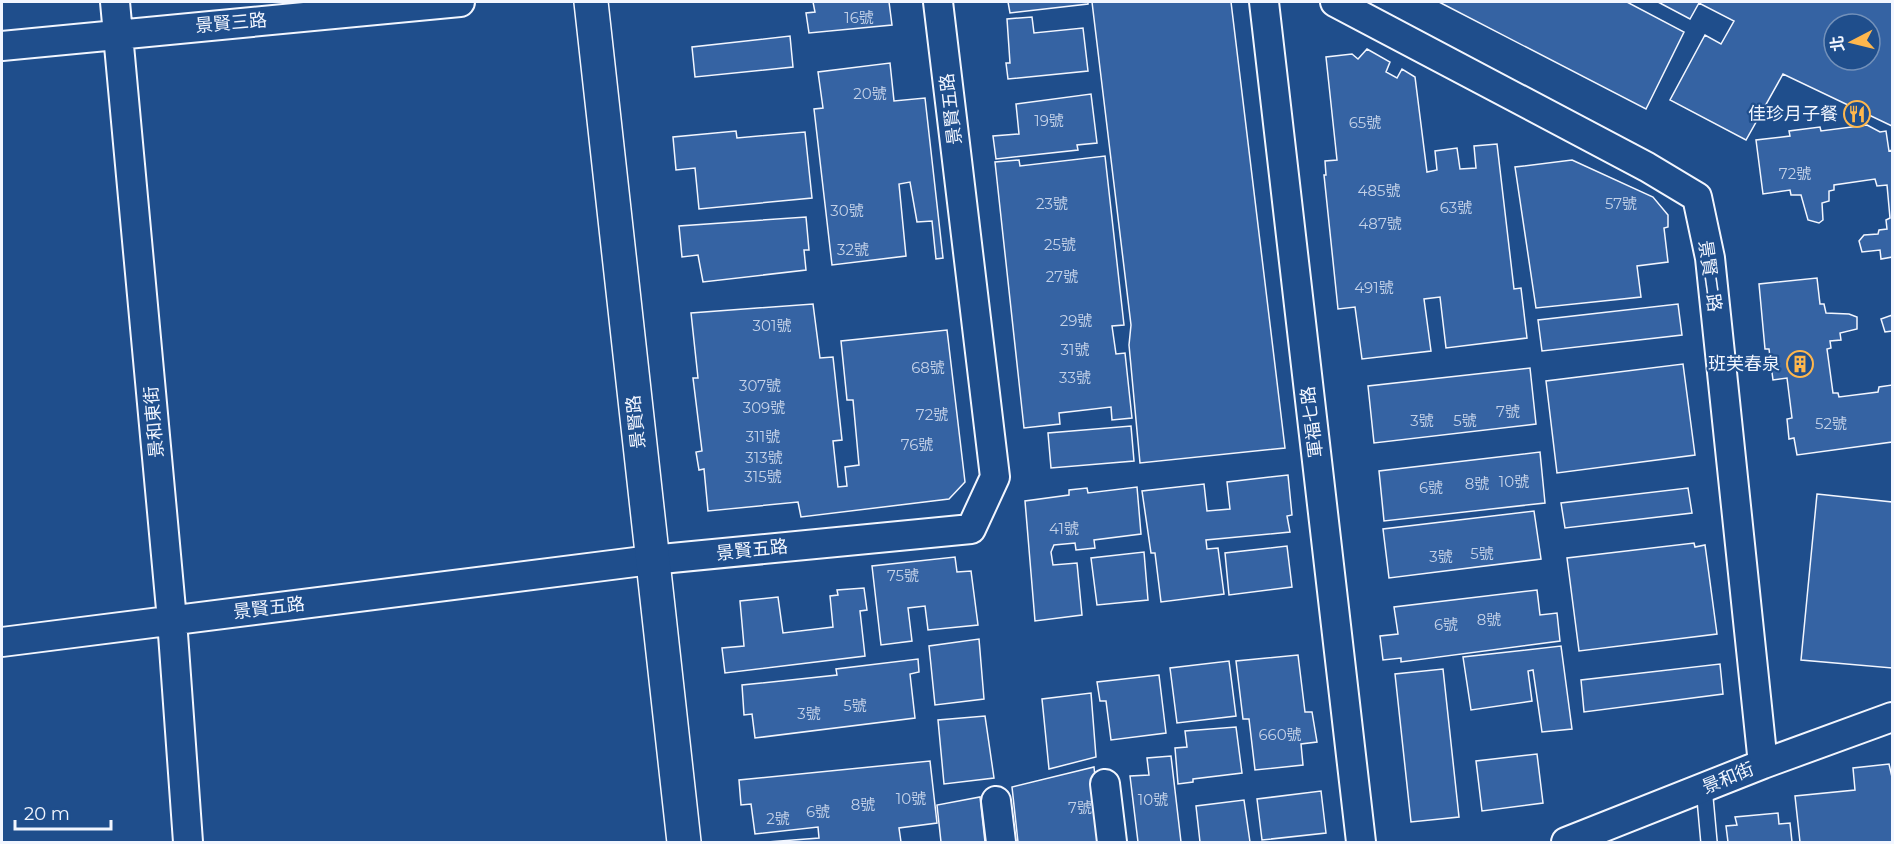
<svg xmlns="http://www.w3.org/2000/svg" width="1894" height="844" font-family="Montserrat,'Noto Sans TC',sans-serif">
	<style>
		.building { fill: #3563a3; stroke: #f2f6ff; stroke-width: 1.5; fill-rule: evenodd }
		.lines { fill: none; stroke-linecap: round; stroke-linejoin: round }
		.service-casing { stroke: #f2f6ff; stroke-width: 18 }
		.minor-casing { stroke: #f2f6ff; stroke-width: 32 }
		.tertiary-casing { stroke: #f2f6ff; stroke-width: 36 }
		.service { stroke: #1f4e8c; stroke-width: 15 }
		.minor { stroke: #1f4e8c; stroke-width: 28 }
		.tertiary { stroke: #1f4e8c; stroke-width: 33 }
		.labels { text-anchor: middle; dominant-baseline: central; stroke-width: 4.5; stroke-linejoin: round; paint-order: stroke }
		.number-label { font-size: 15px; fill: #c3d1e8 }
		.street-label { font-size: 18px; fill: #f2f6ff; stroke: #1f4e8c }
		.poi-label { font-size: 18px; fill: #f2f6ff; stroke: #1f4e8c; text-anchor: end }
	</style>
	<rect width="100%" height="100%" fill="#1f4e8c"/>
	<path class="building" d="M813,2H889L892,25L809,33L806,13L815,12Z
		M1008,2H1088V4L1010,13Z
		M1092,2H1231L1285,448L1140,463L1129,345L1131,325Z
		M1439,2H1627L1684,32L1646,109Z
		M1658,2H1892V126L1783,74L1746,140L1670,100L1705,35L1721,44L1734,21L1699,3L1690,19ZM1834,24H1870V60H1834Z
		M1032,17L1034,33L1083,28L1088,71L1008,79L1006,63H1010L1007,19Z
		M790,36L793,67L695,77L692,47Z
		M1367,49L1390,62L1386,72L1397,78L1402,69L1415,77L1427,172L1437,170L1435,151L1457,148L1460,169L1476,168L1474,146L1497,144L1514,289L1521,288L1527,338L1446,348L1440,297L1424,299L1431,351L1362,359L1355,307L1338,309L1324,175H1326L1325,161L1337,160L1326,57L1352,54L1358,59Z
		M890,63L894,101L925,98L943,258L936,259L932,221L917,222L910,182L899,184L906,256L832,265L814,109L823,108L818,72Z
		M1091,94L1097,143L1077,145L1078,150L996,159L993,136L1019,134L1016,104Z
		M1867,125L1880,132L1886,131L1889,151L1892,150V257L1881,259L1880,250L1862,252L1859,241L1864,235L1878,234L1879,230L1887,229L1886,220L1890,218L1887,185L1877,186L1875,179L1834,185V190L1829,191V201L1822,203L1823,220L1819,223L1808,220L1801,195H1791L1790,190L1763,194L1756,140L1790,136L1789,131L1820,127L1821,131Z
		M736,131L737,138L805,132L812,198L699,209L695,168L676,170L673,137Z
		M1105,156L1124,325L1112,326L1116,354L1125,353L1132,418L1112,420L1111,407L1059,413L1060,424L1024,428L995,162L1019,160L1020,166Z
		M1572,160L1653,197L1668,215V227L1664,228L1668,262L1637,266L1641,297L1536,308L1515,167Z
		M806,217L809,250H804L806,270L703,282L698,255L682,257L679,226Z
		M1817,278L1820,304H1824L1826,313L1849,314L1857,317V329L1840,333L1841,340L1830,341L1831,348L1827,349L1833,393H1838L1839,397L1878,392L1879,387L1892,385V442L1797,455L1794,438L1789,439L1787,419L1792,418L1787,378L1773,380L1769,349H1765L1759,284Z
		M813,304L820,358L833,357L842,440L833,441L838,487L847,486L845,467L859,465L853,400H847L841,341L947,330L965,482L949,499L801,517L798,502L708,511L704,469L699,470L696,452L702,451L693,378H698L691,313Z
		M1678,304L1682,335L1542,351L1538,320Z
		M1892,315V331L1885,332L1881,319Z
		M1683,364L1695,455L1557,473L1546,381Z
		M1530,368L1536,424L1374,443L1368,386Z
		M1131,426L1134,461L1051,468L1048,433Z
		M1540,452L1545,503L1384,521L1379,471Z
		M1288,475L1292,515L1287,516L1290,532L1206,540L1207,549L1218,548L1224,594L1161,602L1155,553H1151L1142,491L1204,484L1207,511L1230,509L1227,482Z
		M1137,487L1141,534L1094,540L1095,548L1076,550L1075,543L1054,545L1051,552L1053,565L1077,563L1082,615L1035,621L1025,501L1069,495V490L1087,488L1088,493Z
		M1688,488L1692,513L1565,528L1561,503Z
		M1817,494L1892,502V668L1801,660Z
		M1534,511L1541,559L1389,578L1383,529Z
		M1694,543L1695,547L1705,545L1717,634L1579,651L1567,558Z
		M1287,546L1292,587L1229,595L1225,553Z
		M1144,552L1148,600L1097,605L1091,558Z
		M955,557L957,572L971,571L978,625L928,630L925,606L908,608L912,641L881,645L872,566Z
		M864,588L867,610L860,611L865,656L725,673L722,648L744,646L740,601L778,597L783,633L833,627L830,596L838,595L837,590Z
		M1537,590L1540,615L1557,613L1560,641L1401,662V658L1383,660L1380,636L1398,634L1394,607Z
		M979,639L984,699L935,705L929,646Z
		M1561,646L1572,729L1542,732L1533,670L1528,671L1532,701L1471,710L1463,657Z
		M1298,655L1305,712H1312L1317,742L1301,744L1303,765L1255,770L1249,719H1243L1236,661Z
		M918,659L919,672L910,674L915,718L755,738L752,714L744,715L742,685L837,675L836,669Z
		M1229,661L1236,716L1177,723L1170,668Z
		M1720,664L1723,694L1584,712L1581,680Z
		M1443,669L1459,817L1411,822L1395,674Z
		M1159,675L1166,733L1111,740L1106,701H1100L1097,682Z
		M1091,693L1096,757L1049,769L1042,699Z
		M985,716L994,778L944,784L938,720Z
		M1236,727L1242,773L1193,779V782L1178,784L1175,748L1187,747L1185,731Z
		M1537,754L1543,803L1482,811L1476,761Z
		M1171,756L1181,842H1138L1130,776L1149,775L1147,758Z
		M930,761L937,823L899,828L901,842H767L819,838L818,827L755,834L751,804L741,805L739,780Z
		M1889,764L1892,777V842H1800L1795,796L1855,790L1853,768Z
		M1094,767L1102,842H1018L1012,787Z
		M1321,791L1326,833L1262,840L1257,799Z
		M980,797L985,842H941L937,805Z
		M1244,800L1250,842H1200L1196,806Z
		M1778,813L1779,824L1790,823L1792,842H1728L1726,826L1737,825L1735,817Z"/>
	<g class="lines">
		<defs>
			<path id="service" d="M1704,787L1709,842"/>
			<path id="minor" d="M115,2L172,620L188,842
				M1264,2L1361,842
				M1335,2L1647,167L1697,197L1710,258L1763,764
				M2,46L460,2
				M2,642L651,560L971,529L995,477L938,2
				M1105,784L1112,842
				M996,801L1001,842
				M1566,842L1763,764L1892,717"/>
			<path id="tertiary" d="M591,2L684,842"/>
		</defs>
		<use href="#service" class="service-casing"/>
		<use href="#minor" class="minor-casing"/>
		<use href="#tertiary" class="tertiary-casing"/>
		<use href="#service" class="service"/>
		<use href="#minor" class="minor"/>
		<use href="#tertiary" class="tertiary"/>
	</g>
	<defs>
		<symbol id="restaurant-ring" viewBox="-11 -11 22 22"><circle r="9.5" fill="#1f4e8c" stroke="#ffb74d" stroke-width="1.5"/><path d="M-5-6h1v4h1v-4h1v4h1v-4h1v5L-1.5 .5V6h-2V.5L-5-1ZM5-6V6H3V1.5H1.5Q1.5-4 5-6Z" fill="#ffb74d"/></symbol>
		<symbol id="building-ring" viewBox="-11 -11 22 22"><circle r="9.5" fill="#1f4e8c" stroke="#ffb74d" stroke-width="1.5"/><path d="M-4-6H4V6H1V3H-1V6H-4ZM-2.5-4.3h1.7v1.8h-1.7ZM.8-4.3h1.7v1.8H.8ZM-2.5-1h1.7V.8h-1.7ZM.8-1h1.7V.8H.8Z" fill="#ffb74d"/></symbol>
	</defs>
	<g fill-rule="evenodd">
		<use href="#restaurant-ring" x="1842" y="99" width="30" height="30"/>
		<use href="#building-ring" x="1785" y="349" width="30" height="30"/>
	</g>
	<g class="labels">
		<g class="number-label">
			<text x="859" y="17">16號</text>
			<text x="870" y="93">20號</text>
			<text x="1049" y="120">19號</text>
			<text x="1365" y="122">65號</text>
			<text x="1795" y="173">72號</text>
			<text x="1379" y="190">485號</text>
			<text x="1052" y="203">23號</text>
			<text x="1621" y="203">57號</text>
			<text x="1456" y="207">63號</text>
			<text x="847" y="210">30號</text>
			<text x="1380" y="223">487號</text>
			<text x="1060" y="244">25號</text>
			<text x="853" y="249">32號</text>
			<text x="1062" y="276">27號</text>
			<text x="1374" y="287">491號</text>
			<text x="1076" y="320">29號</text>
			<text x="772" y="325">301號</text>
			<text x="1075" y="349">31號</text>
			<text x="928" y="367">68號</text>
			<text x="1075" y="377">33號</text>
			<text x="760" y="385">307號</text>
			<text x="764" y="407">309號</text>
			<text x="1508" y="411">7號</text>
			<text x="932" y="414">72號</text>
			<text x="1422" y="420">3號</text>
			<text x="1465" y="420">5號</text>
			<text x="1831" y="423">52號</text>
			<text x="763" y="436">311號</text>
			<text x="917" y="444">76號</text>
			<text x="764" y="457">313號</text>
			<text x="763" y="476">315號</text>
			<text x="1514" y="481">10號</text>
			<text x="1477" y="483">8號</text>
			<text x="1431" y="487">6號</text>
			<text x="1064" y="528">41號</text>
			<text x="1482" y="553">5號</text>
			<text x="1441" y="556">3號</text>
			<text x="903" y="575">75號</text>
			<text x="1489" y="619">8號</text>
			<text x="1446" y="624">6號</text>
			<text x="855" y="705">5號</text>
			<text x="809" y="713">3號</text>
			<text x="1280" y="734">660號</text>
			<text x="911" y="798">10號</text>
			<text x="1153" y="799">10號</text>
			<text x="863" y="804">8號</text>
			<text x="1080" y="807">7號</text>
			<text x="818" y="811">6號</text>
			<text x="778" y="818">2號</text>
		</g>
		<g class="street-label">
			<text transform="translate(231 23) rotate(-5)">景賢三路</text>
			<text transform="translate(951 109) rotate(-97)">景賢五路</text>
			<text transform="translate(1710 276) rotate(82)">景賢二路</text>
			<text transform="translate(154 422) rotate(-95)">景和東街</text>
			<text transform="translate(636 422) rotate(-96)">景賢路</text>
			<text transform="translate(1312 422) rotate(-97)">軍福七路</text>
			<text transform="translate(752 550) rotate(-6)">景賢五路</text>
			<text transform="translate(269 608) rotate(-7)">景賢五路</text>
			<text transform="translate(1728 778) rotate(-22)">景和街</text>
		</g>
		<g class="poi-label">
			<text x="1838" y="114">佳珍月子餐</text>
			<text x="1780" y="364">班芙春泉</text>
		</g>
	</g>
	<rect width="1894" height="844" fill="none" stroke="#f2f6ff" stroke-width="6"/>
	<g transform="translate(1852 42) rotate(263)"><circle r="28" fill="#1f4e8c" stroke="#7391ba" stroke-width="1.5"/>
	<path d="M0-4.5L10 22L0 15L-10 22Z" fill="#ffb74d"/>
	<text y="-9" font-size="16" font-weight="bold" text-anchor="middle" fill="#f2f6ff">北</text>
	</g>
	<path d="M15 820v9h96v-9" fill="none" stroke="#f2f6ff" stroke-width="3"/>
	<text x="24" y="820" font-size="18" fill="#f2f6ff" stroke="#1f4e8c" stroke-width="4.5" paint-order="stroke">20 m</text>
</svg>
